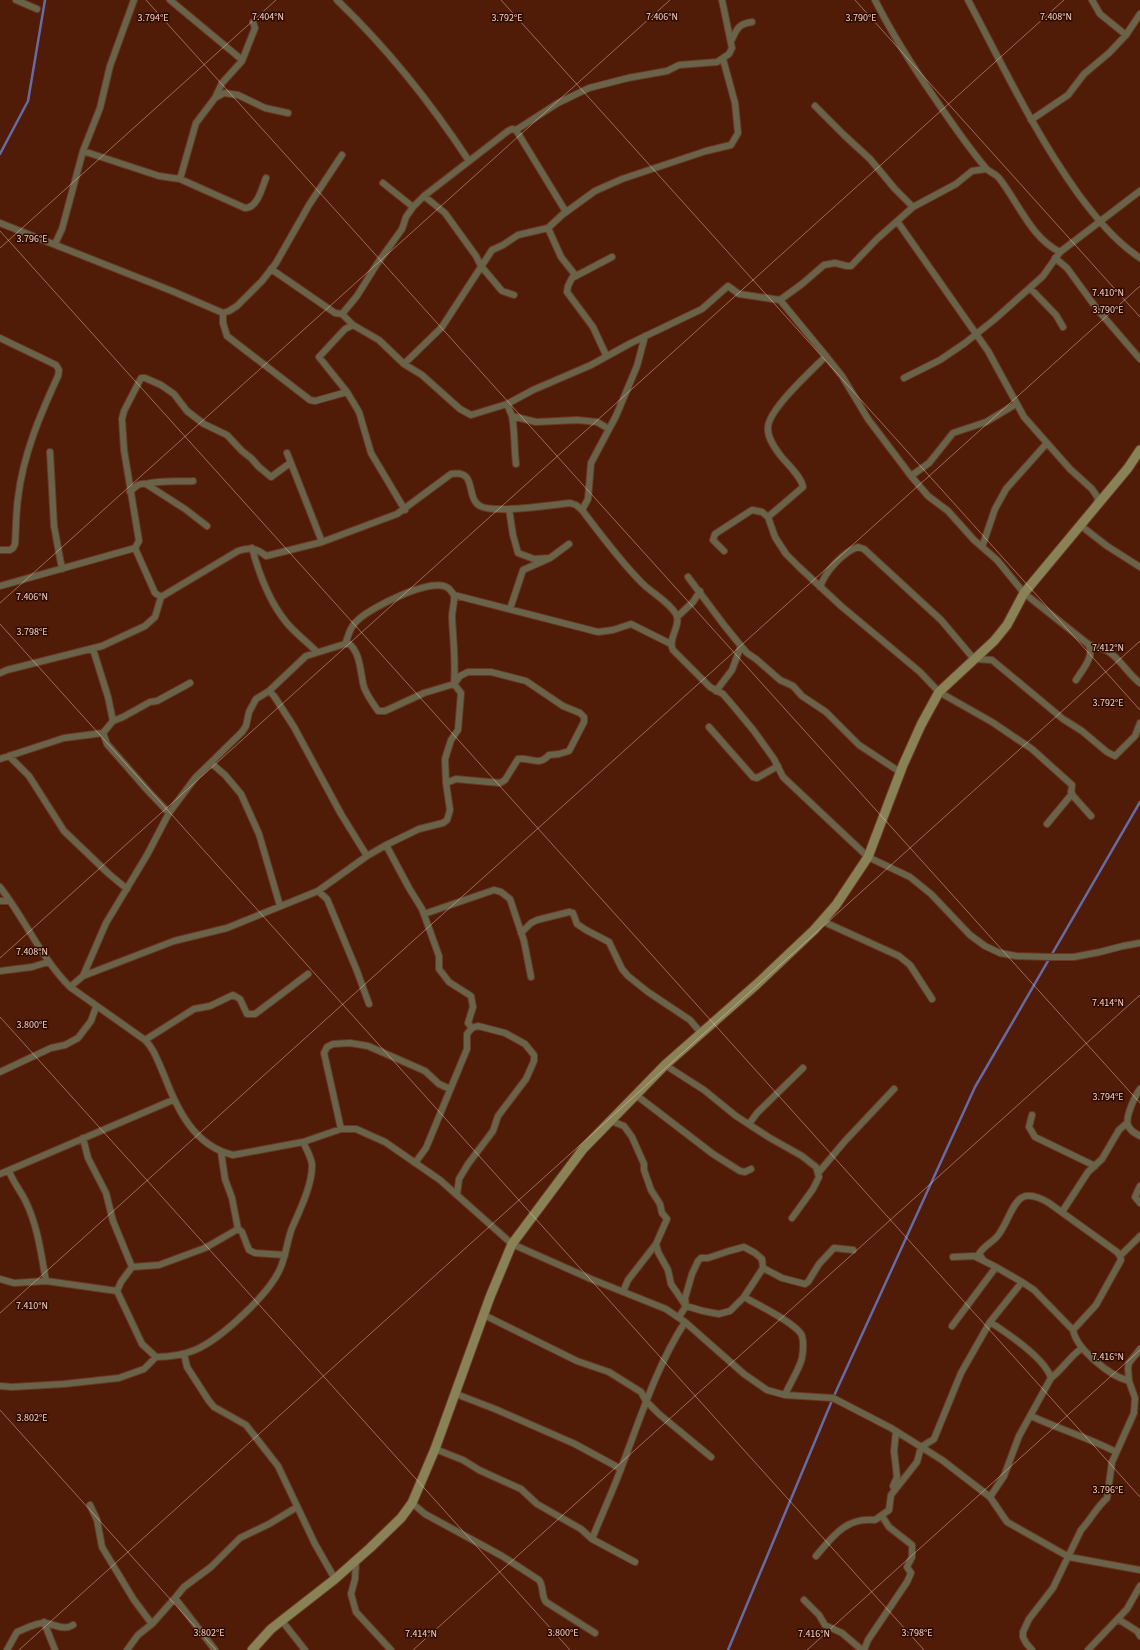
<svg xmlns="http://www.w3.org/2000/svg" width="1140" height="1650" font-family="'Source Sans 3',sans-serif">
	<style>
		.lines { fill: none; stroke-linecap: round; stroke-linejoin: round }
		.stream { stroke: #666ba5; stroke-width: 2.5 }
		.street-casing { stroke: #6b3825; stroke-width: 8 }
		.secondary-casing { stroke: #6b3825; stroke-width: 11 }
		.street { stroke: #696449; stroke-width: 6 }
		.secondary { stroke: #898256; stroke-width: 9 }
		.ticks { fill: none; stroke: #facec0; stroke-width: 1; stroke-opacity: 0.45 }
		.ticks-label { font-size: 10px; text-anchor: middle; fill: #facec0; stroke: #2a0c03; stroke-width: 3; stroke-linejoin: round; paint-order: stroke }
	</style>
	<rect width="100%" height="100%" fill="#501b07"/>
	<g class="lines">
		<path class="stream" d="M0,154L28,101L45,0
			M728,1650L833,1398L975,1087L1140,802"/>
		<defs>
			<path id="street" d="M16,0L37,9
				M170,0L241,59
				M337,0C387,48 431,103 469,161
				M875,0C893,36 915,70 938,103C953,125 968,147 985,167C988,172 995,173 999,178C1018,202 1031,238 1060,252
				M968,0C1003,66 1035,134 1079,195C1097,219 1115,241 1140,258
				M1092,0L1100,14L1126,35
				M731,41C737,29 738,24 752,22
				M215,98L222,83L242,61L255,28L253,22
				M815,106L844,135L870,159L895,189L913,207
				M1031,120L1068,95L1084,74L1109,53L1126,35L1140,14
				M516,130L566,212
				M83,151L159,176L180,179L245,208C258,208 262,187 266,178
				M180,179L196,123L215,98L224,93L238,95L265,108L288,113
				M383,183L413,207
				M424,196L445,213L476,256L481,266L502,291L514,295
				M897,221L988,351L1024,417L1070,469L1092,489L1098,498L1097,504
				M0,223L172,291L223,313L229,311L237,306L262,281L276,263L309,205L342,155
				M548,228L561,257L576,276
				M55,244L62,229L83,151L100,108L110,66L134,0
				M1055,258L1067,268L1097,309L1140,359
				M271,269L335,313L342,314L353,325L379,340L404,364L422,375L460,409L471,415L507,404L533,390L591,365L631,343L702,309L728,286L739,294L780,300L826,356
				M1030,288L1056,315L1063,327
				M780,300L802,284L824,265L835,263L847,266H851L877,239L913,207L956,184L972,171L986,169
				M223,313V323L227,336L310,400L315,401L347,392
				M342,314L357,296L377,264L402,229L406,217L413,207L424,196L508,131L512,129L516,130L558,103L589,88L628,78L667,71L679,65L717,62L729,54L732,48L722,0
				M353,325L345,329L319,357L347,392L359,412L371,453L405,510
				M0,338L56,365L59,370L58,376C40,415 23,455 18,498C16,513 16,529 15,544L13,548L10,550H0
				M606,355L593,327L567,292L568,286L572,278L612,257
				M404,364L442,327L492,250L503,245L518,235L548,228L562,215L595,191L622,179L706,151L731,145L738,133L735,103L723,59
				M904,378L940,360L965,343L995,319L1043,276L1060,252L1140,191
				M507,404L512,416L536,422L577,420L597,422L609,429
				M512,416C515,432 514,448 516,464
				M50,452L54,526L62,569
				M287,453L322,542
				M911,476L929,463L953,433L986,422L1016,404
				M146,484C161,480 177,482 193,481
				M130,492C135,487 138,483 146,484L185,509L207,526
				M509,509L513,535L518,553L534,559L550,558L523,570L510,609
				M582,510L588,499L591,463L616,416L637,366L645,336
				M768,517L803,487C801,476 787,464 780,455C774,447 767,437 768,427C769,409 812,370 826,356L842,376L868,419L911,476L928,496L948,511L974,540L997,560L1024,593L1088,644C1096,655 1082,670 1076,680
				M1080,525L1107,546L1140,567
				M982,547L995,509L1006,489L1047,443
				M135,548L155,593L161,597L238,551C249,547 257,548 266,556L322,542L397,514L451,474C478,469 465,498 480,506C494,514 552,505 570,503L576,505L582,510C601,535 620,561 642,583C653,594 668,601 676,614C682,625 667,639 673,650L710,687L723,694L735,708L754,731L774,759L783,777L868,857L910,877L931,894L970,935L985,946L1000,953L1016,956L1050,957H1074L1100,952L1123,946L1140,943
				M252,548C259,574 269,601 286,622C295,633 307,642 317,652
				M724,551L713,540L715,534L752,510L762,512L768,517L775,537L786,554L799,567L841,606L920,672L939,692L992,722L1032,749L1072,785L1071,795L1047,824
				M550,558L569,544
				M688,577L724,625L741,646
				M0,586L135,548L139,541L124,450L122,419L124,411L141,378H145L161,385L174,394L187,411L204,424L227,435L242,451L251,458L259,467L271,477L290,463
				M820,587C825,572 843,552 858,547L864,549L941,620L974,659L992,660L1063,719L1082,731L1107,752L1115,756L1135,736L1140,723
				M454,595L598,632L613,630L631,624L671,644
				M677,617L693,602L700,591
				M346,642C349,633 351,625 359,619C372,607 433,576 448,588C450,589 453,594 454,595C455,602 452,610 452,617C453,639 456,662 454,684L460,676L468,672H491L526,681L563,706L580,713L584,717V722L569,751L559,754L549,755C539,767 530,757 518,759L505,780L500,783L456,779L446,783
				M1088,644C1095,647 1103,648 1109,652C1121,660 1128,674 1140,683
				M93,649L108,697L113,721
				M0,673L7,670L102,646L145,626L155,617L161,597
				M269,691L274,696L294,727L341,814L367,856
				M716,691L732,670L741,646L747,653L756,659L780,680L793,686L802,696L826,712L859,745L900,772
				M709,727L753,777L757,778L778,766
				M103,733L107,744L149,792L169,813
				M9,756L29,776L64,831L109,874L127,889
				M0,759L64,738L103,733L113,721L123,717L150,702L157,701L190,683
				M211,763L225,775L241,794L259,834L280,906
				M1071,792L1074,797L1091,816
				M386,845L409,888L422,909L439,956V969L449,982L471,996L473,1007L468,1023L472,1028
				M0,887C25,919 41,958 70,987L145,1040C155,1050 158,1062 164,1075C177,1109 194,1146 233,1155L303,1142L341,1129H356L385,1142L440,1180L512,1244L591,1279L666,1309L685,1322L744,1374L767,1390L785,1395L833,1398L891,1428L942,1460L990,1497L1007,1522L1069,1557L1140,1570
				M318,891L327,899L357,971L369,1004
				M0,901H10
				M424,914L494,890L501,892L510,899L524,941L531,977
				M822,921L899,956L910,965L932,999
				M521,933L531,923L537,920L569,912L573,913L577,924L586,930L609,942L622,969L628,976L648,992L690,1020L701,1033
				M0,971L32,967L48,962
				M70,987L83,976L174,941L227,928L318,891L367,856L386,845L419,829L443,823L447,820L450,810L446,783L445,759L451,740L458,730L461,693L454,684L424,693L385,711H378C373,703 367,696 364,687C360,673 361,652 348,643L306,656L269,691L256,699L249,712L246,726L242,732L195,778L169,813L147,855L106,923L83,976
				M145,1040L194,1009L210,1006L233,995L240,999L247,1014H255L308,974
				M665,1065L704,1090L736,1116L770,1138L802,1156L816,1167L819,1177L813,1189L792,1218
				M0,1072L51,1048L65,1045L78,1038L91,1021L96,1007
				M1140,1089C1135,1096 1125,1117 1128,1125C1130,1131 1135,1133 1140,1136
				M636,1095L713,1154L740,1171L745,1172L751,1169
				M1032,1115L1029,1127L1035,1137L1095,1166
				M611,1121L624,1126L632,1137L644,1164V1170L651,1190L660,1204L662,1213L667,1219L656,1244
				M749,1124L757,1113L803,1068
				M341,1129L324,1053L327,1047L333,1044L350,1043L368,1046L425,1071L439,1084L450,1089
				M83,1138L88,1158L106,1193L113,1221L132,1267
				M221,1152L225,1179L232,1198L238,1229L242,1232L249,1250L255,1253L285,1255
				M415,1163L426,1148L467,1049V1034L472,1028L478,1026L505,1033L525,1044L534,1055V1061L526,1079L498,1116L493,1131L468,1164L459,1179L457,1195
				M9,1171C13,1182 20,1190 25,1200C38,1226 41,1254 46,1281
				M819,1172L845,1141L894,1089
				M0,1174L173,1100
				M1140,1186L1135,1197L1140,1203
				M1062,1212L1088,1172L1102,1159L1119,1130L1127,1123
				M953,1257L974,1256L996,1267L1022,1282L1034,1290L1073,1330C1077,1350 1110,1376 1129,1381
				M983,1260L979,1254C984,1245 994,1242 999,1234C1015,1211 1014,1182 1049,1203L1117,1252L1120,1256
				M132,1267L159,1265L205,1248L238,1229
				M132,1267L121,1282L117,1291L142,1344L156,1357
				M763,1268L782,1278L805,1284L808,1282L819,1264L834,1248L853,1250
				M0,1279L14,1283L46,1281L117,1291
				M623,1292L628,1280L656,1244L658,1252L668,1270L671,1284L686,1306L703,1311L719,1314L730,1311L744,1297L763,1268L762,1259L755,1253L744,1247L729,1251L708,1258H701L698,1261L692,1274L685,1298L686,1306L679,1317
				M744,1297C756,1304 798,1324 802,1336C804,1343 803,1352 802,1358C799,1370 790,1383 785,1395
				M484,1315L577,1361L609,1372L641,1392L646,1401L659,1414L711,1457
				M952,1326L996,1267
				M1073,1330L1096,1305L1121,1260L1120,1256L1140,1236
				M184,1354L187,1367L209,1401L214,1407L246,1425L278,1466L315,1544L335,1579
				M1051,1378C1063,1369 1070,1356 1082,1348
				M0,1386L12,1387L64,1384L119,1378L144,1369L156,1357C170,1357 183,1355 195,1350C221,1339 269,1294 280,1269C286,1256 287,1241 292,1228C300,1210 313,1183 312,1164C311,1157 306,1148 303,1142
				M456,1394L495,1409L575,1444L621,1469
				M1031,1416C1059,1429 1089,1438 1116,1452
				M435,1449L463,1460L479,1470L521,1489L537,1504L581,1529L592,1539L635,1562
				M895,1490L893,1486L897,1477L894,1451L896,1431
				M990,1497L1004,1476L1019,1436L1051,1378C1045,1358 1007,1333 990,1322
				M412,1503L425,1514L502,1556L539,1580C544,1586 541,1596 546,1602L595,1633
				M90,1505L97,1520L102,1547L134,1600L152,1624
				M592,1539C600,1519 609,1499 617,1479C638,1426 654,1370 685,1322
				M816,1556C833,1536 846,1517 875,1520L889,1510L891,1495L917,1462L921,1447L934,1439L961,1373L990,1322L1022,1282
				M356,1561L355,1579L351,1594L356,1612L391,1650
				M804,1600L819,1615L825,1625L842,1633L862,1650
				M1118,1619L1137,1631L1140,1636
				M282,1621L305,1650
				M44,1622L55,1650
				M7,1650L17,1632C25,1629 37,1622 45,1623C54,1624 64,1631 73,1625
				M127,1650L138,1635L152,1624L175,1598
				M215,1650L175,1598L184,1587L211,1567L240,1538L269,1524L297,1507
				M864,1650L868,1640L907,1582L911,1573L907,1567L912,1557V1545L889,1527L882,1516
				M1032,1650L1026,1643L1023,1637V1632L1029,1619L1053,1588L1081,1530C1091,1519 1096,1508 1107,1498L1112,1462L1134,1413L1135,1398L1129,1381L1128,1368L1129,1363L1140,1349
				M1088,1650L1127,1609L1140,1586"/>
			<path id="secondary" d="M252,1650L271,1629L335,1579L370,1548L401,1518L412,1503L435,1449L490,1297L512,1244L583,1149L665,1065L757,984L814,930L836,905L868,857L903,765L921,725L939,692L994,641L1007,625L1024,593L1128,468L1140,450"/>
		</defs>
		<use href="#street" class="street-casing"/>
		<use href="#secondary" class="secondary-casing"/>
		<use href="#street" class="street"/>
		<use href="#secondary" class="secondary"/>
	</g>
	<path class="ticks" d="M146,0L1140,1103M501,0L1140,710M855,0L1140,317M0,231L1140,1497M0,248L276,0M0,603L670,0M0,624L924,1650M0,958L1064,0M0,1017L570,1650M0,1313L1140,286M0,1410L216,1650M19,1650L1140,641M413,1650L1140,995M807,1650L1140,1350"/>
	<g class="ticks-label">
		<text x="268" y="20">7.404°N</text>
		<text x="662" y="20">7.406°N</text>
		<text x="1056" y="20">7.408°N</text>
		<text x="153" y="21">3.794°E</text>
		<text x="507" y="21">3.792°E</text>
		<text x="861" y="21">3.790°E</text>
		<text x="32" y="242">3.796°E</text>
		<text x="1108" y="296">7.410°N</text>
		<text x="1108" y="313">3.790°E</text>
		<text x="32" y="600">7.406°N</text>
		<text x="32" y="635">3.798°E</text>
		<text x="1108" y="651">7.412°N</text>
		<text x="1108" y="706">3.792°E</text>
		<text x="32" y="955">7.408°N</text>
		<text x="1108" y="1006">7.414°N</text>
		<text x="32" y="1028">3.800°E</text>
		<text x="1108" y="1100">3.794°E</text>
		<text x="32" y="1309">7.410°N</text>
		<text x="1108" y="1360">7.416°N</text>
		<text x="32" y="1421">3.802°E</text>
		<text x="1108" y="1493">3.796°E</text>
		<text x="209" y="1636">3.802°E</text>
		<text x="563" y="1636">3.800°E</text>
		<text x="917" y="1636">3.798°E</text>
		<text x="421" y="1637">7.414°N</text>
		<text x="814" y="1637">7.416°N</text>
	</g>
</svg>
